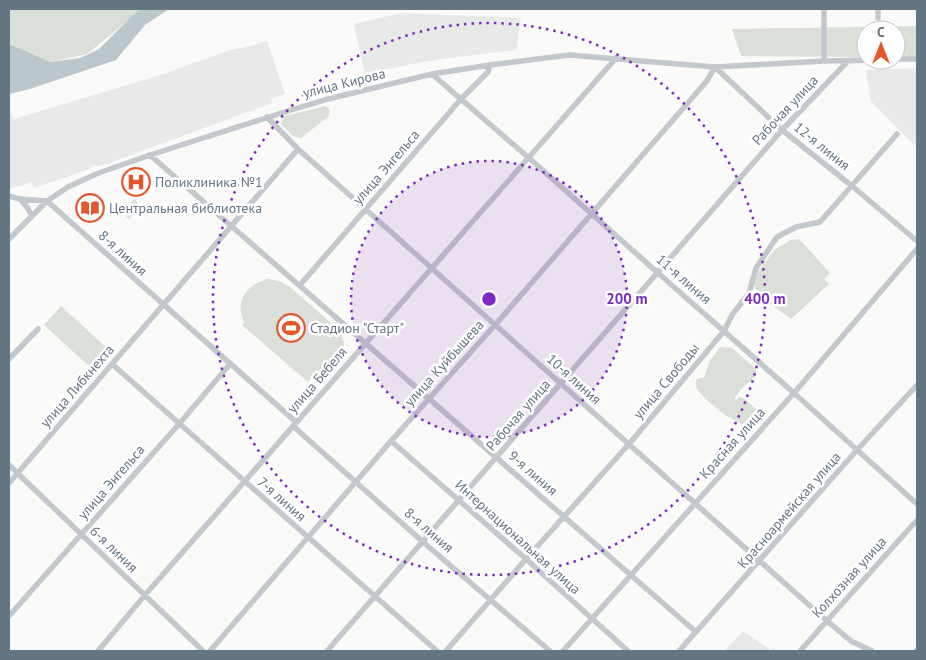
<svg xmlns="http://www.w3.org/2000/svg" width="926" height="660" font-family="'PT Sans',sans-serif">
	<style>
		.built { fill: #e8e9e9 }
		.green { fill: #dadfd7 }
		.water { fill: #bbc7cb }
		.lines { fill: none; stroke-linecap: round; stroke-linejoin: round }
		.minor { stroke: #c3c8cc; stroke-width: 5.5 }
		.ring { fill: none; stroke: #7b2cbf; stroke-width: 2.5; stroke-dasharray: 2.5 5 }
		.labels { text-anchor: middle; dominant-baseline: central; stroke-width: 5; stroke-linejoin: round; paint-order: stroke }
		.street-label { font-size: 14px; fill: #657683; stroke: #fff }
		.poi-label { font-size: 14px; fill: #657683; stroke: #fff; text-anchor: start }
		.centre { fill: #7b2cbf; stroke: #fff; stroke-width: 2.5 }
		.ring-label { font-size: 15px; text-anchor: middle; font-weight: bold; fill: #7b2cbf; stroke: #fff; stroke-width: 5; stroke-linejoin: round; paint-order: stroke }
	</style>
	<rect width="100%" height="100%" fill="#fafaf8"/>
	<path class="built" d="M401,13L521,18L516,50L449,58L411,64L365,74L354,24Z
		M267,41L285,94L271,99L272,103L112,162V163L106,165L105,164L98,166L95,165L90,167V169L34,188L31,182L9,189V113H10L14,119L157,76L231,50L250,46Z
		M917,68V147L903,134L871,101L866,70Z
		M743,631L771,650L773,647L779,651H724Z"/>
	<path class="green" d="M9,9H141L118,29L87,54L51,62L9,44Z
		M917,26V57H896V30H866V57L741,56L732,29Z
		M326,106L330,110L329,116L301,138L293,136L281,124L284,116Z
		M134,199L141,206L129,219L122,212Z
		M799,239L830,273L824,279L829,284L791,319L762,298L757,292L754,284L757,273L775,249L791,240Z
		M268,279C277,280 283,282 290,287L340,331C351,353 339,379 312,377L308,382L242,325L244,322C234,301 247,284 268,279Z
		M61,306L108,349L91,368L44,325Z
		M720,347L732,348L756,369V376L742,388L734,399L736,400L739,397L745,399L759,412L747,427C741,423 735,421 729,417C721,413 700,395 696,387C695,383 696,383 697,379L704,377L710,361Z"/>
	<path class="water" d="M140,9H169L145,25L116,60L30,89L9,94V44L51,62L80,58L99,49L134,14Z"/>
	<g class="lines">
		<path class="minor" d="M824,9V61
			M878,9V18
			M896,59H917
			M715,67L782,130L852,186L917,241
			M432,74L529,158L658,273L794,393L917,504
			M267,117L298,149L827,621L851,641L872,651
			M150,155L696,632
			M9,196L20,199L47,201
			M20,199L27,207L32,216
			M47,201L296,422
			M9,239L47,201L68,187L96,174L150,155L291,110L328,99L432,74L490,65L569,55L715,67L824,61L880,60
			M300,285L461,99L488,72L490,65
			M9,359L38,329
			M112,364L437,651
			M293,426L423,542L550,651
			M391,441L526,559L628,651
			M9,465L203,651
			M9,483L298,149
			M9,616L179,424L230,364
			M98,651L145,595L616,58
			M210,651L391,441L495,325L706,82L715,67
			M327,651L782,130L848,61
			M446,651L526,559L629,444L724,331L732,315L749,293L756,268L777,237L796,227L820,222L897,134
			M563,651L794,393L917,249
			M679,651L857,450L917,385
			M800,651L917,520
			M916,651L917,650"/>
	</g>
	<circle cx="489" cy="299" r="138" fill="#7b2cbf" fill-opacity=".12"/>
	<g class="ring">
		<circle cx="489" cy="299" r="138"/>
		<circle cx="489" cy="299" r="276"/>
	</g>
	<defs>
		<symbol id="hospital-ring" viewBox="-11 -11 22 22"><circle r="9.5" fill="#fff" stroke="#e4572e" stroke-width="1.5"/><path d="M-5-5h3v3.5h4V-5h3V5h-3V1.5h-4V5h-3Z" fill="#e4572e"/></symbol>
		<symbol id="library-ring" viewBox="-11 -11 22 22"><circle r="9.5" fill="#fff" stroke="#e4572e" stroke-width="1.5"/><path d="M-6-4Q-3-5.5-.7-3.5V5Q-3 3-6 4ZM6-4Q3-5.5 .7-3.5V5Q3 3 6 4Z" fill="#e4572e"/></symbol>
		<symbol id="stadium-ring" viewBox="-11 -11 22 22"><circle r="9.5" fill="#fff" stroke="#e4572e" stroke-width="1.5"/><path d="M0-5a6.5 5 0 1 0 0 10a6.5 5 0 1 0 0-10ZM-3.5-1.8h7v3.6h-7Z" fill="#e4572e"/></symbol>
	</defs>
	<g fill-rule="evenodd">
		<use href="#hospital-ring" x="120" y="166" width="32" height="32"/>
		<use href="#library-ring" x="74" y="192" width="32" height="32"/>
		<use href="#stadium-ring" x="275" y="312" width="32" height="32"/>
	</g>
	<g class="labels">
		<g class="street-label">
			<text transform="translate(344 83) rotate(-14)">улица Кирова</text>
			<text transform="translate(785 110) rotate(-47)">Рабочая улица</text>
			<text transform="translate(822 146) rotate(39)">12-я линия</text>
			<text transform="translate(386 167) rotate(-49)">улица Энгельса</text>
			<text transform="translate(123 253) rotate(42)">8-я линия</text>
			<text transform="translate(684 279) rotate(41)">11-я линия</text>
			<text transform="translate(444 363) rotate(-48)">улица Куйбышева</text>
			<text transform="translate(574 379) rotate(42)">10-я линия</text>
			<text transform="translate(317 380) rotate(-49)">улица Бебеля</text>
			<text transform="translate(666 381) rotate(-50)">улица Свободы</text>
			<text transform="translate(77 386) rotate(-49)">улица Либкнехта</text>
			<text transform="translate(518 415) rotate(-49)">Рабочая улица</text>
			<text transform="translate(732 443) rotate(-48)">Красная улица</text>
			<text transform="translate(533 473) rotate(41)">9-я линия</text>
			<text transform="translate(111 482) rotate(-49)">улица Энгельса</text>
			<text transform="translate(282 499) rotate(41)">7-я линия</text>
			<text transform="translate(789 510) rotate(-49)">Красноармейская улица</text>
			<text transform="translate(429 530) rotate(41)">8-я линия</text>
			<text transform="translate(518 537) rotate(42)">Интернациональная улица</text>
			<text transform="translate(114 549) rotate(44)">6-я линия</text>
			<text transform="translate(849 577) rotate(-48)">Колхозная улица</text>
		</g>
		<g class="poi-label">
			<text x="155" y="182">Поликлиника №1</text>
			<text x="109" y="208">Центральная библиотека</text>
			<text x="310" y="328">Стадион "Старт"</text>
		</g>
	</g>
	<circle cx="489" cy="299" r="8" class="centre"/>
	<g class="ring-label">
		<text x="627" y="304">200 m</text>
		<text x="765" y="304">400 m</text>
	</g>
	<rect width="926" height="660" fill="none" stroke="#657683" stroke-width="20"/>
	<g transform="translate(881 45)"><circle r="24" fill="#ffffff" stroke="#c1c8cd"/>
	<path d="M0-4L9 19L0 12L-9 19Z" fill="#e4572e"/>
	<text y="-8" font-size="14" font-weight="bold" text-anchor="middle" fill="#657683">С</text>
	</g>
</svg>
